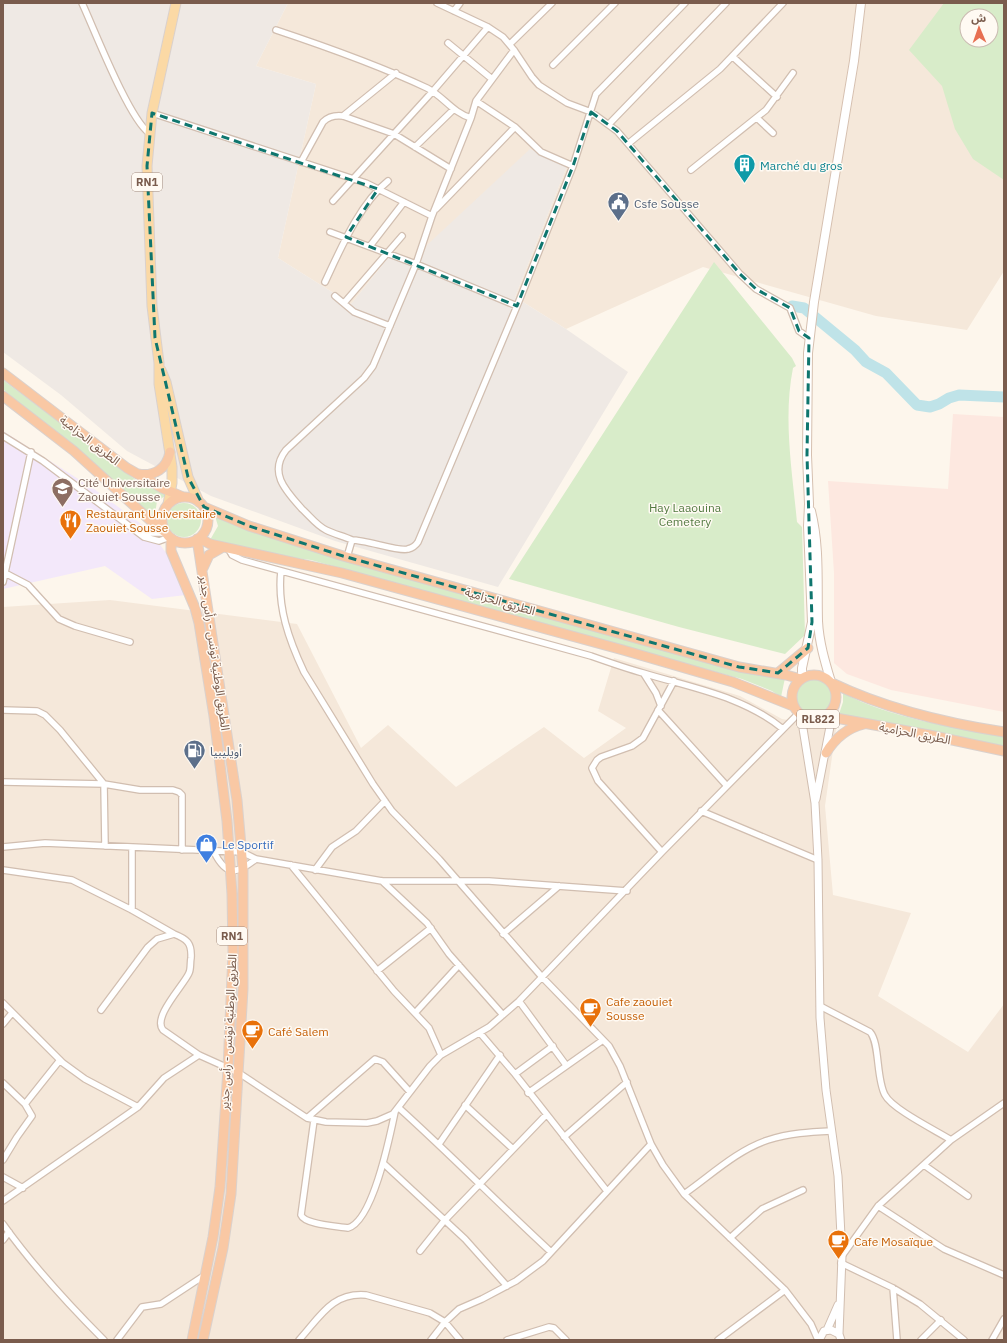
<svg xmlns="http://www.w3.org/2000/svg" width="1007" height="1343" font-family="'IBM Plex Sans','Noto Sans Arabic',sans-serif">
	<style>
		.residential { fill: #f5e8da; fill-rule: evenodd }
		.commercial { fill: #fde8e0 }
		.industrial { fill: #efe9e4 }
		.education { fill: #f3e8fa }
		.green { fill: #d8ecc9; fill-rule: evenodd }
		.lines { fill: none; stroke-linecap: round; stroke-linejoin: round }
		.river { stroke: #bfe3e8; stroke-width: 11 }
		.minor-casing { stroke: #d1beb0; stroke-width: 8 }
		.tertiary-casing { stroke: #d1beb0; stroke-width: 9 }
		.secondary-casing { stroke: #d6c0b0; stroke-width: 10 }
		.primary-casing { stroke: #dad1cd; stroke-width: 11 }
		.trunk-casing { stroke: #dad1cd; stroke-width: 11 }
		.minor { stroke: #fff; stroke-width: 5.5 }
		.tertiary { stroke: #fff; stroke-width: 7 }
		.secondary { stroke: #fff; stroke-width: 8 }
		.primary { stroke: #fbd9a5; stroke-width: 9 }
		.trunk { stroke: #f9c8a4; stroke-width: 9 }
		.marked { fill: none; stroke: #0f766e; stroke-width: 3; stroke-dasharray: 8 5; stroke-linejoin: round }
		.labels { text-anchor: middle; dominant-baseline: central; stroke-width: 3; stroke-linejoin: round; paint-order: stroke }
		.shield { fill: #fffaf3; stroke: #a28b7f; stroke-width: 1 }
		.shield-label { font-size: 11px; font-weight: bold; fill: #7a5c4d }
		.culture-label { font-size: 12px; fill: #0d838f; stroke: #fffaf3; text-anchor: start }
		.service-label { font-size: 12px; fill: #4e5e75; stroke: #fffaf3; text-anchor: start }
		.street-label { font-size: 12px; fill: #7a5c4d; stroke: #fffaf3 }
		.education-label { font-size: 12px; fill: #785e54; stroke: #fffaf3; text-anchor: start }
		.park-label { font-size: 12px; fill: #537a41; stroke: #fffaf3 }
		.food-label { font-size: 12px; fill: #c56008; stroke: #fffaf3; text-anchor: start }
		.shop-label { font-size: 12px; fill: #366cbe; stroke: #fffaf3; text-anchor: start }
	</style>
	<rect width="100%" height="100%" fill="#fdf6ec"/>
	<path class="residential" d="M288,3H1004V271L967,330L876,316L703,267L566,329L515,297L567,166L418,267L389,257L351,304L278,258L316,84L256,66ZM967,16H991V40H967Z
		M110,600L297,624L361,748L388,725L456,787L544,727L584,758L626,728L598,711L614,658L740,696L782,719L836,729L825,806L833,895L911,913L878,996L968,1052L1004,1004V1340H3V607Z"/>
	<path class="commercial" d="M953,414L1004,417V712L891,690L847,674L834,663V573L828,481L948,489Z"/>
	<path class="industrial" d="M3,3H288L256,66L316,84L278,258L351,304L389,257L418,267L427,245L530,149L567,166L515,297L566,329L628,372L498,587L335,541L211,496L127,451L61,395L3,352Z"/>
	<path class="education" d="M3,431L94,489L148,529L176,566L186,595L152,599L105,566L3,589Z"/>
	<path class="green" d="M944,3H1004V180L973,159L955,129L942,86L909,50ZM967,16H991V40H967Z
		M714,262L792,358L796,366L793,368C783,418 792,470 797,522L802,527L805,635L785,654L679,627L509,579Z
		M3,380L136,480L167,495L157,501L154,521L3,389Z
		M167 520a17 17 0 1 1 34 0a17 17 0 1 1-34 0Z
		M215,516L229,523C397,577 567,624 736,671L785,678L781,697L772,691L742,679L311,560L271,555L210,540L218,526Z
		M796 696a18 18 0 1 1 36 0a18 18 0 1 1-36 0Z
		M843,693C890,718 952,727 1004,737V749L838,717L843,702Z"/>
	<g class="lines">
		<path class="river" d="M792,306L804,308L855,350L866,362L886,373L917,405L930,407L939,404L949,398L959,395L1004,397"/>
		<defs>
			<path id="minor" d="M82,3C95,31 128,117 149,133
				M437,3L488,27L503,37L514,50L532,77L539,85L567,103L591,112L617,131L740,274L756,289L790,308L799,331L809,338
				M454,11L460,3
				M276,30C327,47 378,65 427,88C443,96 453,113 471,118
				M448,43L492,79
				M510,44L552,3
				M733,57L777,97
				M553,65L615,3
				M476,101L515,127L541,152L573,166
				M152,113L366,183L432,216
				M343,116L396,73
				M757,118L773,133
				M609,124L726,3
				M629,143L720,69L783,3
				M415,147L454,109
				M301,162L323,122C329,116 335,115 343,116L394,134L451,169
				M691,170L766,110L793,73
				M333,201L433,91L488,27
				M436,209L515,127
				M330,232L416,264L517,306
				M370,246L404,202
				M325,282C340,250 360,203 388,181
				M335,296L354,312L390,326
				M344,303L402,236
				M3,436L43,461L144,537L159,541L170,537
				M140,533H166
				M352,540C343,536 334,534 326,530C316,525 310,516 302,509C286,491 268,473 286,450L364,378L373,366L416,264L432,216L471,118L476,101L514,50
				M228,548L232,555L242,560L591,656C608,662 625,668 643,673C692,688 743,696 783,729
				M347,557L352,540C366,540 400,552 408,549C412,548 416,545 418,542L517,306L573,166L596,94L685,3
				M281,571C277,607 289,640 304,672L373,784L392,811L439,859L542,977L609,1046L620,1066L651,1144L663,1165L684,1194L785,1290L811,1324L818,1340
				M5,573L28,585L59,619L75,626L130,642
				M3,582L31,452
				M644,674L656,693L661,706
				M3,710L37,711L45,715L60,730L104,784L105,846
				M658,710L727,786
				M3,782L104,784L140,790H173L179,792L182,795V850
				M701,811L818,860
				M3,847L45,843L242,852L256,859L382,881H489L627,891
				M132,848V910
				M214,852C226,876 236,875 256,859
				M662,852L598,781L592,768L597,760L601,757L632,746L643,738L674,681
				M291,865L394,991L429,1028L441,1055
				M3,870L72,880L132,910L174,934
				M315,870L332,847L356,831L385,801
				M382,881L427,923L449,954L503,1015
				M503,934L559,886
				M377,971L431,928
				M519,1001L566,1065
				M3,1003L63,1063L85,1079L138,1107
				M820,1006L870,1032C880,1043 876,1079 885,1095C892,1109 937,1131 951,1140
				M101,1010L148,947L157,939L174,934C187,939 192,943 191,958C190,963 191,969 189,973C184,985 152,1017 163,1030L199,1055L239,1073L307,1118L326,1122L367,1123L377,1121L393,1114L430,1066L441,1055L489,1027L519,1001L662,852L798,714
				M415,1013L459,965
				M3,1024L12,1013
				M480,1033L515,1074L607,1191
				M515,1074L553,1046
				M3,1083L25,1104L32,1116L17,1137L3,1160
				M528,1093L603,1040
				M25,1104L60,1060
				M465,1105L513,1149
				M399,1108C451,1155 500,1205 551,1252
				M307,1118L375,1059L383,1062L410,1092
				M314,1120L301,1215C305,1225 338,1226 348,1228C373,1221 390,1136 395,1112
				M564,1137L627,1082
				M439,1144L500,1055
				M383,1163L465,1239L507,1286
				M924,1165L968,1196
				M3,1177L23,1188
				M684,1194C710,1176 737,1150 768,1140C789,1133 811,1132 832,1131
				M3,1201L138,1107L164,1078L199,1055
				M878,1206L944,1249L1004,1275
				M3,1224C33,1266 67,1303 104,1340
				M730,1238L762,1209L803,1190
				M3,1240L9,1232
				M420,1251L444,1221L546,1115
				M842,1256L878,1206L951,1140L1004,1103
				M841,1263L893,1288L920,1304L964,1340
				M893,1288L897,1340
				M117,1340L142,1307L161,1304L205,1275
				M299,1340C320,1317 332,1292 366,1295L430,1313L445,1322L460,1340
				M431,1340L445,1322L459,1309L482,1299L516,1281L543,1261L651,1144
				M507,1340L549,1327L554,1328L566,1340
				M718,1340L785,1290
				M921,1340L941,1320
				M992,1340L1004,1319"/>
			<path id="tertiary" d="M801,716L815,803L818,860L820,1018L826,1090L838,1176L842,1256L839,1334
				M816,799L834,706
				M827,1330L838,1305
				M819,1340L824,1331L831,1330L839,1334L841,1340"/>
			<path id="secondary" d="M811,511C820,547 817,584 818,621C819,642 825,662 831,682
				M802,678V668L812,622L808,526L809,504L807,455L808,353L814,302L854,61L861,3"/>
			<path id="primary" d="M161,370L166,382L188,477L199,502
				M168,504L172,483V467L159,384V363L152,306L147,166L152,113L176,3"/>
			<path id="trunk" d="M3,373L127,468L162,488L183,497
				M3,396L74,451L151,521L165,532
				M138,474C155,477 167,468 170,452
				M162 520a23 23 0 1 1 46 0a23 23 0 1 1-46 0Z
				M204,507L249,526L343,556L739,667L786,675L801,679
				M171,538V551L195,608L199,623L214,716L227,821L232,894L233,953L228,1069L220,1187L213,1237L192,1340
				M199,538L210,544L342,573L623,650L733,682L793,706
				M197,539L237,800L243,869V989L231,1194L223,1248L203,1340
				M203,568L209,555L223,547
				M778,673L808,648
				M792 697a22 22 0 1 1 44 0a22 22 0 1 1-44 0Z
				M832,683C886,709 945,723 1004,732
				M825,716L929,735L1004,751
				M826,753C835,738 847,728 864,724"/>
		</defs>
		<use href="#minor" class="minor-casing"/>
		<use href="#tertiary" class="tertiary-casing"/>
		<use href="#secondary" class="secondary-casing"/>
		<use href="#primary" class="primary-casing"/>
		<use href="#trunk" class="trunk-casing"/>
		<use href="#minor" class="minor"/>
		<use href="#tertiary" class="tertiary"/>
		<use href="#secondary" class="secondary"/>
		<use href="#primary" class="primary"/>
		<use href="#trunk" class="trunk"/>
	</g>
	<path class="marked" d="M591,112L617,131L740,274L756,289L790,308L799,331L809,338L807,455L812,622L808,648L778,673L739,667L343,556L249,526L204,507L188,477L155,338L147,166L152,113L378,189L346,237L517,306L573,166Z"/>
	<defs>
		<symbol id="building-pin" viewBox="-11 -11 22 30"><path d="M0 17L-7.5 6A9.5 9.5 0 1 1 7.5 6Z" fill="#0f9aa8" stroke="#fffaf3"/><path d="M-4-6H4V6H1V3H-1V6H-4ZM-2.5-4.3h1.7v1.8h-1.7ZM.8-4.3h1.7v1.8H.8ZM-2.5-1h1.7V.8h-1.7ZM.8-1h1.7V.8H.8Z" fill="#fff"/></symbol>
		<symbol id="civic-pin" viewBox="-11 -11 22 30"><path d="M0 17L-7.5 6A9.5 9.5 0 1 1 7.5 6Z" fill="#5c6f8a" stroke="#fffaf3"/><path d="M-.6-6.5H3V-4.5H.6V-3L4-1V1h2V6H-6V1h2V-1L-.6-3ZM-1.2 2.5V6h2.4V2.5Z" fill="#fff"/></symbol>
		<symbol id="university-pin" viewBox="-11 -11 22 30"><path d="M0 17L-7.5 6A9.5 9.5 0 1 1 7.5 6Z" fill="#8d6e63" stroke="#fffaf3"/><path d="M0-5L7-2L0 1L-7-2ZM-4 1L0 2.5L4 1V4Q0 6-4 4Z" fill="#fff"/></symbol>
		<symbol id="restaurant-pin" viewBox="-11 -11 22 30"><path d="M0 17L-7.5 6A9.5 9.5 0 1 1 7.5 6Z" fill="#e8710a" stroke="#fffaf3"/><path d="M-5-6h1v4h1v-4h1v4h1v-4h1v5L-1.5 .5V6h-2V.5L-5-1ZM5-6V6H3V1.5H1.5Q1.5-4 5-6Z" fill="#fff"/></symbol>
		<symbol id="fuel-pin" viewBox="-11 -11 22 30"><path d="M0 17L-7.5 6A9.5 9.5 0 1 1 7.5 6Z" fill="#5c6f8a" stroke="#fffaf3"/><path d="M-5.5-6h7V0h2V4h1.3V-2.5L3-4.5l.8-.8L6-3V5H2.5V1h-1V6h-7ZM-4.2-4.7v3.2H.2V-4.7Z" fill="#fff"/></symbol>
		<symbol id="shop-pin" viewBox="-11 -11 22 30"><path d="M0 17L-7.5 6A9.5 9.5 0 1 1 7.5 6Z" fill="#3f7fe0" stroke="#fffaf3"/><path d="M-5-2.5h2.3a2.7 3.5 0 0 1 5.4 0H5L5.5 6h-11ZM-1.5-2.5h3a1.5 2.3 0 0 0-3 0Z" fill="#fff"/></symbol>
		<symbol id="cafe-pin" viewBox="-11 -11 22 30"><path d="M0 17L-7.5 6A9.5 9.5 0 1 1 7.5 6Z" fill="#e8710a" stroke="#fffaf3"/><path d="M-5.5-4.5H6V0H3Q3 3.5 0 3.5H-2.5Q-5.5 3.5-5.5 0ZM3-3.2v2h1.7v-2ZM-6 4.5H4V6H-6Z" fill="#fff"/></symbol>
	</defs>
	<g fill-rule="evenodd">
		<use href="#building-pin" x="732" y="152" width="25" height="34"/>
		<use href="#civic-pin" x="606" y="190" width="25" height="34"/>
		<use href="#university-pin" x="50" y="476" width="25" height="34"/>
		<use href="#restaurant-pin" x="58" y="508" width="25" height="34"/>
		<use href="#fuel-pin" x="182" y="738" width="25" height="34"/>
		<use href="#shop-pin" x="194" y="832" width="25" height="34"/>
		<use href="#cafe-pin" x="578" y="996" width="25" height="34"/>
		<use href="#cafe-pin" x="240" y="1018" width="25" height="34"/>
		<use href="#cafe-pin" x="826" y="1228" width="25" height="34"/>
	</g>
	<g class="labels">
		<g class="shield">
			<rect x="132" y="173" width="30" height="18" rx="3"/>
			<rect x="797" y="710" width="42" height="18" rx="3"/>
			<rect x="217" y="927" width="30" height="18" rx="3"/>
		</g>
		<g class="shield-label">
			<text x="147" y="182">RN1</text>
			<text x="818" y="719">RL822</text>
			<text x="232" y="936">RN1</text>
		</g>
		<g class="culture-label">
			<text x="760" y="165">Marché du gros</text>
		</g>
		<g class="service-label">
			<text x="634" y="203">Csfe Sousse</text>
			<text x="210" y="751">أويليبيا</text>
		</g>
		<g class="street-label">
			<text transform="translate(90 440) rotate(38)">الطريق الحزامية</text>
			<text transform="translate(500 601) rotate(16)">الطريق الحزامية</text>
			<text transform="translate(215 653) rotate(82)">الطريق الوطنية تونس - رأس جدير</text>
			<text transform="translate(915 733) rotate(11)">الطريق الحزامية</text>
			<text transform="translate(228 1032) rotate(-87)">الطريق الوطنية تونس - رأس جدير</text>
		</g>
		<g class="education-label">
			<text x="78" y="482">Cité Universitaire<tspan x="78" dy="14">Zaouiet Sousse</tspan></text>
		</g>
		<g class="park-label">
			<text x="685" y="507">Hay Laaouina<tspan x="685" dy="14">Cemetery</tspan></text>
		</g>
		<g class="food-label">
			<text x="86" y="513">Restaurant Universitaire<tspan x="86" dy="14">Zaouiet Sousse</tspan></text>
			<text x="606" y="1001">Cafe zaouiet<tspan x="606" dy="14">Sousse</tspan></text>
			<text x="268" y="1031">Café Salem</text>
			<text x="854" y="1241">Cafe Mosaïque</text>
		</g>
		<g class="shop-label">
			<text x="222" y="844">Le Sportif</text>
		</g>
	</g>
	<rect width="1007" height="1343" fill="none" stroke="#7a5c4d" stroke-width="8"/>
	<g transform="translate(979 28) rotate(358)"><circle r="19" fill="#fffaf3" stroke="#cabbb1"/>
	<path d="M0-3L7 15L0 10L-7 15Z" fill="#e76f51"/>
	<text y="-6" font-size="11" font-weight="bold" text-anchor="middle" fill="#7a5c4d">ش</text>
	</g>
</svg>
